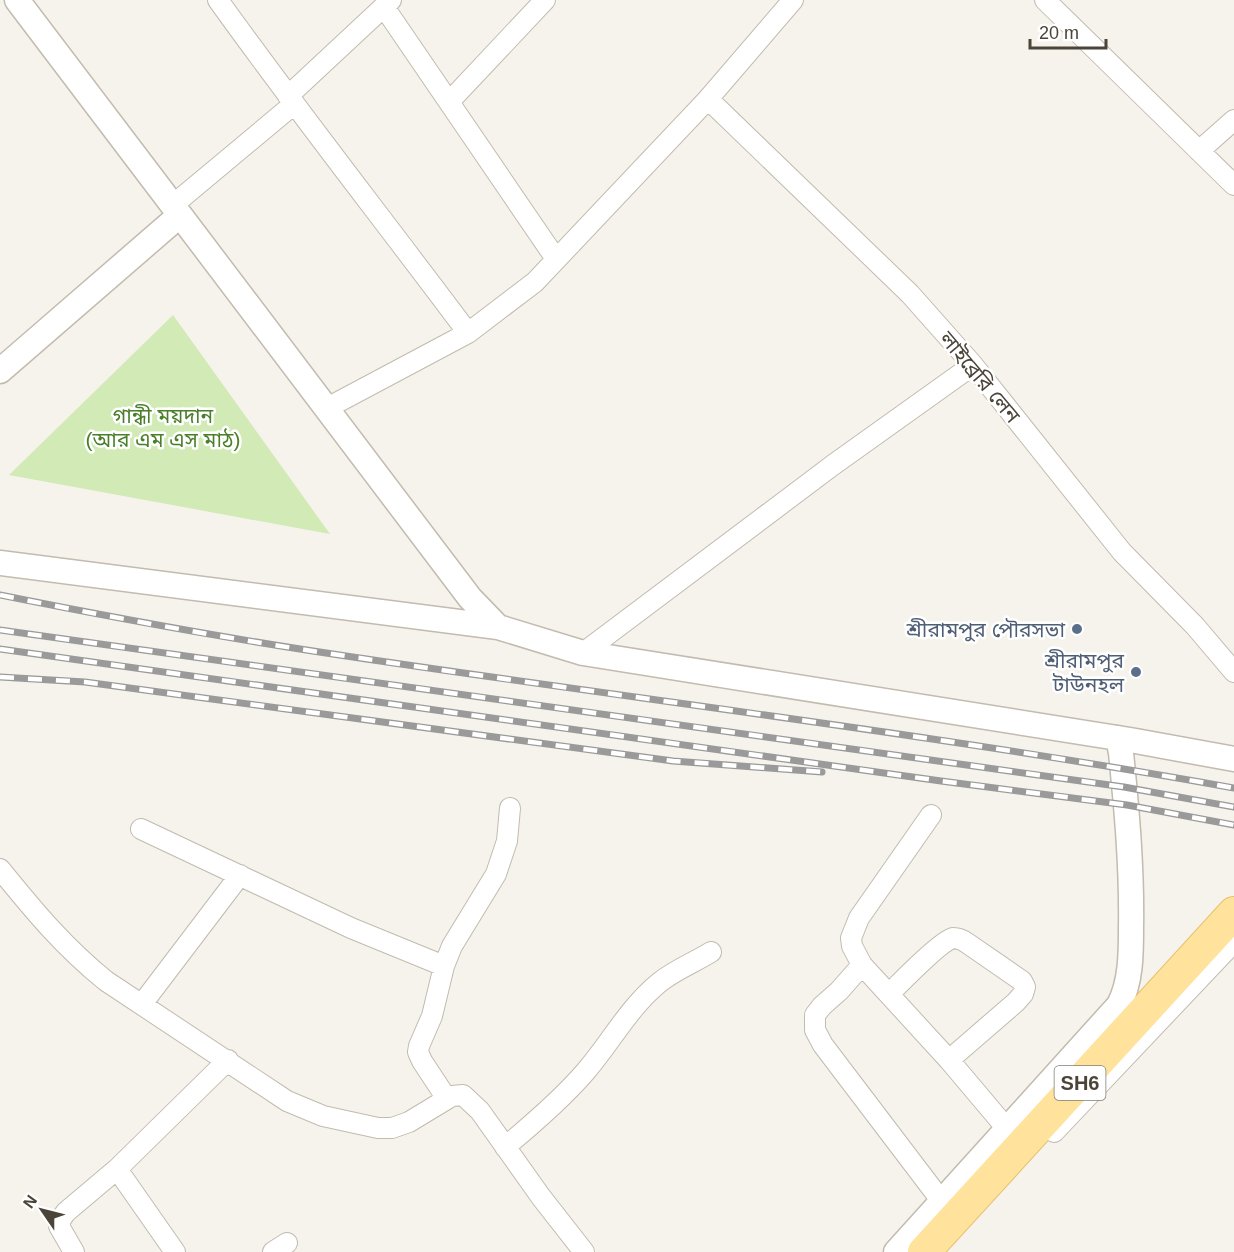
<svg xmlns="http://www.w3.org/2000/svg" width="1234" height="1252" font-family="Helvetica,'Noto Sans Bengali',sans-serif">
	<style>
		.green { fill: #d2eab5 }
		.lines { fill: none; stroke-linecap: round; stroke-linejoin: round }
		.minor-casing { stroke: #c2bbae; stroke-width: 22 }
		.tertiary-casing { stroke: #c2bbae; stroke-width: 27 }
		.primary-casing { stroke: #e6c16a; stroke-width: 34 }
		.minor { stroke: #fff; stroke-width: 20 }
		.tertiary { stroke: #fff; stroke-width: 24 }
		.primary { stroke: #ffe39c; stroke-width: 32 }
		.rail-casing { stroke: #9a9a9a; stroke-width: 7 }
		.rail { stroke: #fff; stroke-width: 4.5; stroke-dasharray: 14; stroke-linecap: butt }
		.service-dot { fill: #5c6f8a; stroke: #fff; stroke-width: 2 }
		.labels { text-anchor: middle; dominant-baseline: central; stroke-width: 5; stroke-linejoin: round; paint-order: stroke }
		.shield { fill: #fff; stroke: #817c74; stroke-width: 1.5 }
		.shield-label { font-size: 20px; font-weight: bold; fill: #4b4439 }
		.street-label { font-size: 21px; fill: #4b4439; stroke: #fff }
		.park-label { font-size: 21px; fill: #4a7f2a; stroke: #fff }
		.service-label { font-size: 21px; fill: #4e5e75; stroke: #fff; text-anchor: end }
	</style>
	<rect width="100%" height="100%" fill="#f6f3ec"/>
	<path class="green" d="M173,315L330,534L9,475Z"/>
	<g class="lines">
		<defs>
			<path id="minor" d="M218,0C299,113 385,222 468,333
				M1045,0L1234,185
				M384,7L556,259
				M288,96L391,0
				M708,99L910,294L973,365L1122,552L1195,626L1234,672
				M449,102L545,0
				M1199,151L1234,120
				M173,205L294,104
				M327,408L468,333L535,282L708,99L793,0
				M583,653L833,465L973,365
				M931,815L859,918L851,938L852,946L862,965L949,1060L1008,1130
				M141,829L351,928L444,966
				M0,869C34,911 64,947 106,981L287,1101L323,1116L378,1128H392L409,1122L452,1096L463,1095L480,1111L541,1197L584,1252
				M862,965L839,991L822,1006L815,1015V1030L823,1045L943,1203
				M889,994C900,983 941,941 953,938C958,938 963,940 967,943L1022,981L1025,987L1023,994L1016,1002L949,1060
				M142,1004L240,875
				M447,1099L422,1061L418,1052L419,1046L432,1016L444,966L452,946L496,874L507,841L510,808
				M1054,1132L1234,942
				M505,1147C534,1123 562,1099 586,1071C611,1042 629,1007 660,982C675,970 695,962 711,952
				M117,1169L175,1252
				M74,1252L59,1226L61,1219L66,1212L117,1169L228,1060
				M273,1252L287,1243"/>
			<path id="tertiary" d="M180,215L470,598L498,627L583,653L1130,740L1234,759
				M0,371L180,215L17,0
				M0,563L498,627
				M896,1252L1119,1005C1131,982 1131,954 1131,928C1132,869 1127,812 1121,753L1118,738"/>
			<path id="primary" d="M924,1252L1234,913"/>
		</defs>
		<use href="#minor" class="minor-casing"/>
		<use href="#tertiary" class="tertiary-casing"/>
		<use href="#primary" class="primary-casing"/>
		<use href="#minor" class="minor"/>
		<use href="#tertiary" class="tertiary"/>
		<use href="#primary" class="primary"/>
		<defs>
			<path id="rail" d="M0,595C115,618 230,639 346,656C642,700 940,735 1234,788
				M0,630L1124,787L1234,807
				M0,649L941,781L1127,805L1234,825
				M0,677L85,682L673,761L822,772"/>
		</defs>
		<use href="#rail" class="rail-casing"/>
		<use href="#rail" class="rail"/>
	</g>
	<g class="service-dot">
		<circle cx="1077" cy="629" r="6"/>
		<circle cx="1136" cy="672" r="6"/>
	</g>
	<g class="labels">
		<rect class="shield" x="1054.5" y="1066" width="51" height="34" rx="4.5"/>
		<g class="shield-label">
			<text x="1080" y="1083">SH6</text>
		</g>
		<g class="street-label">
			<text transform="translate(980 377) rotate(50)">লাইব্রেরি লেন</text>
		</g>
		<g class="park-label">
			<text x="163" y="415">গান্ধী ময়দান<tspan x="163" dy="24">(আর এম এস মাঠ)</tspan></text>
		</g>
		<g class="service-label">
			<text x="1065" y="629">শ্রীরামপুর পৌরসভা</text>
			<text x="1124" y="660">শ্রীরামপুর<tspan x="1124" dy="24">টাউনহল</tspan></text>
		</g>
	</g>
	<g transform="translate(42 1210) rotate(305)" stroke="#ffffff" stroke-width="4.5" paint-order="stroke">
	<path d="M0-4.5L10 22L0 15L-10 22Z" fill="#4b4439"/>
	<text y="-9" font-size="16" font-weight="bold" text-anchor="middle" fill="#4b4439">N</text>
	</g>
	<path d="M1030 39v9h76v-9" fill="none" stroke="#4b4439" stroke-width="3"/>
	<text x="1039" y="39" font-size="18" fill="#4b4439" stroke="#ffffff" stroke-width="4.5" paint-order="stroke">20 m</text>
</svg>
